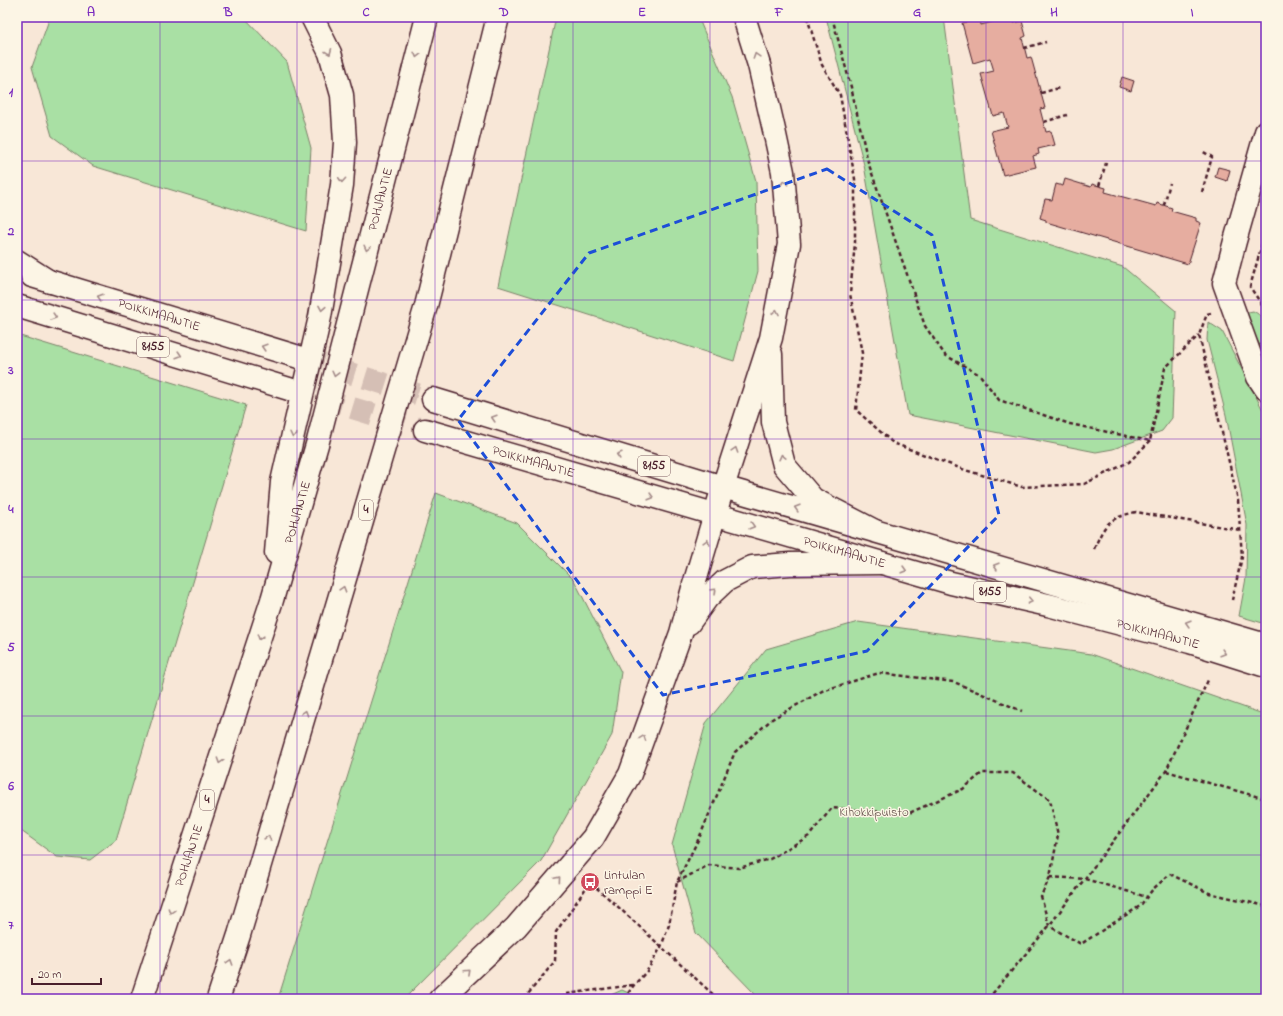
<svg xmlns="http://www.w3.org/2000/svg" width="1283" height="1016" font-family="'Indie Flower',sans-serif">
	<style>
		.green { fill: #a9e0a4; stroke: #7a8068 }
		.building { fill: #e6ada0; stroke: #4a1f2b }
		.lines { fill: none; stroke-linecap: round; stroke-linejoin: round }
		.major-tunnel { stroke: #d5bfb5; stroke-width: 22; stroke-dasharray: 22 11; stroke-linecap: butt }
		.minor-casing { stroke: #4a1f2b; stroke-width: 25 }
		.major-casing { stroke: #4a1f2b; stroke-width: 25 }
		.highway-casing { stroke: #4a1f2b; stroke-width: 25 }
		.path { stroke: #4a1f2b; stroke-width: 2.5; stroke-dasharray: 4 3; stroke-linecap: butt }
		.minor { stroke: #fcf5e5; stroke-width: 22 }
		.major { stroke: #fcf5e5; stroke-width: 22 }
		.highway { stroke: #fcf5e5; stroke-width: 22 }
		.oneway { stroke: #a38a88 }
		.marked { fill: none; stroke: #1d4ed8; stroke-width: 3; stroke-dasharray: 8 5; stroke-linejoin: round }
		.grid { fill: none; stroke: #7b2cbf; stroke-width: 1; stroke-opacity: 0.55 }
		.labels { text-anchor: middle; dominant-baseline: central; stroke-width: 3; stroke-linejoin: round; paint-order: stroke }
		.shield { fill: #fcf5e5; stroke: #7f5f63; stroke-width: 1 }
		.shield-label { font-size: 12px; font-weight: bold; fill: #4a1f2b }
		.street-label { font-size: 13px; fill: #4a1f2b; stroke: #fcf5e5 }
		.park-label { font-size: 13px; fill: #624f49; stroke: #fcf5e5 }
		.poi-label { font-size: 13px; fill: #4a1f2b; stroke: #fcf5e5; text-anchor: start }
		.neatline { fill: none; stroke: #7b2cbf; stroke-width: 1.5 }
		.grid-label { font-size: 13px; text-anchor: middle; font-weight: bold; fill: #7b2cbf }
	</style>
	<rect width="100%" height="100%" fill="#f8e7d7"/>
	<filter id="ink" filterUnits="userSpaceOnUse"><feTurbulence type="fractalNoise" baseFrequency=".025" numOctaves="2"/><feDisplacementMap in="SourceGraphic" scale="8" xChannelSelector="R" yChannelSelector="G"/><feConvolveMatrix kernelMatrix="1 2 1 2 8 2 1 2 1" color-interpolation-filters="sRGB"/></filter>
	<g filter="url(#ink)">
		<path class="green" d="M50,17H244L287,62L311,148L306,231L93,166L52,136L32,67Z
			M556,17H698L732,97L756,181L758,271L734,361L498,286Z
			M826,17H944L970,220L1123,267L1176,311L1172,418L1162,431L1113,449L1096,452L908,415L864,165Z
			M1253,311C1271,319 1266,341 1266,358L1244,313Z
			M1208,322L1222,331L1266,416V624L1239,616L1246,578L1247,525L1226,415L1207,340Z
			M17,335L246,405L116,840L90,860L57,857L17,828Z
			M436,493L517,523L574,580L621,672L612,735L541,861L404,999H278Z
			M858,622L1091,654L1266,715V999H758L754,993L696,933L672,845L706,723L766,649Z
			M622,990L641,999H602Z"/>
		<path class="building" d="M1010,17H1013L1014,23L1022,21L1026,36L1022,38L1027,58L1031,57L1045,108L1040,109L1046,132L1051,131L1055,145L1038,149L1039,154L1033,156L1036,167L1003,175L991,131L1008,127L1004,113L993,116L981,74L994,71L990,58L973,63L962,23L980,19L981,25Z
			M1122,77L1134,81L1131,91L1119,87Z
			M1218,167L1230,170L1227,181L1215,177Z
			M1065,179L1091,187L1092,184L1106,188L1105,192L1156,206L1157,203L1172,208L1171,211L1196,218V221L1201,223L1188,264L1046,222V220L1040,218L1045,199L1052,200L1056,184L1063,186Z"/>
		<g class="lines">
			<path class="major-tunnel" d="M302,358L433,399
				M289,389L425,430"/>
			<defs>
				<path id="minor" d="M1266,132L1235,241L1224,283L1258,377L1266,389"/>
				<g id="major">
					<path id="s1" d="M32,276L302,358"/>
					<path d="M17,306L289,389"/>
					<path d="M433,399L723,487L1266,645"/>
					<path id="s2" d="M425,430L951,583L1048,605L1190,642L1266,666"/>
				</g>
				<g id="highway">
					<path d="M17,261L50,282"/>
					<path d="M771,354L773,422L784,465L813,499L875,531"/>
					<path d="M276,553L282,482L320,317L342,185L345,142L342,95L330,53L312,17"/>
					<path d="M689,623L707,598L725,581L752,567L790,564L881,563"/>
					<path id="s3" d="M142,999L272,600L318,441L427,17"/>
					<path d="M218,999L239,935L426,306L498,17"/>
					<path d="M440,999L516,927L593,838L630,774L681,633L693,588L723,487L771,338L789,244L783,172L774,130L759,65L744,17"/>
				</g>
			</defs>
			<use href="#minor" class="minor-casing"/>
			<use href="#major" class="major-casing"/>
			<use href="#highway" class="highway-casing"/>
			<path class="path" d="M807,17L822,65L840,95L855,179V243L850,294L862,353L856,410L893,443L965,470L1022,487L1084,484L1129,462L1150,441
				M832,17L851,87L868,162L925,326L945,355L980,375L999,400L1070,424L1150,441L1165,368L1199,335
				M1024,48L1046,42
				M1041,93L1059,88
				M1044,122L1067,115
				M1099,186L1106,163
				M1202,192L1212,157L1202,151
				M1164,205L1170,183
				M1266,230L1250,287L1260,302L1266,313
				M1211,313L1207,314L1199,335L1238,500L1242,557L1232,600
				M1094,549C1105,523 1109,518 1136,512L1240,530
				M1166,771L1266,799
				M1050,877L1085,879L1147,897
				M677,882L709,865L739,868L770,859L809,836L832,808L907,814L963,789L982,773H1013L1050,800L1058,835L1050,877L1041,896L1049,926L1081,944L1140,906L1153,889L1170,874L1209,893L1266,906
				M524,999L555,961L556,932L590,882L616,905L718,999
				M562,999L566,994L633,985
				M624,999L634,985L647,971L661,947L669,925L677,882L700,836L735,752L772,719L822,691L879,673L954,682L1022,711
				M988,999L1049,926L1166,771L1209,678"/>
			<use href="#minor" class="minor"/>
			<use href="#major" class="major"/>
			<use href="#highway" class="highway"/>
		</g>
		<defs><path id="oneway-chevron" d="M-2-3.5L2.5 0L-2 3.5" fill="none" stroke-width="1.6" stroke-linecap="round" stroke-linejoin="round"/></defs>
		<g class="oneway">
			<use href="#oneway-chevron" transform="translate(329 52) rotate(68)"/>
			<use href="#oneway-chevron" transform="translate(417 55) rotate(104)"/>
			<use href="#oneway-chevron" transform="translate(756 56) rotate(-108)"/>
			<use href="#oneway-chevron" transform="translate(342 180) rotate(94)"/>
			<use href="#oneway-chevron" transform="translate(784 183) rotate(-95)"/>
			<use href="#oneway-chevron" transform="translate(367 248) rotate(104)"/>
			<use href="#oneway-chevron" transform="translate(100 297) rotate(-163)"/>
			<use href="#oneway-chevron" transform="translate(322 308) rotate(100)"/>
			<use href="#oneway-chevron" transform="translate(776 312) rotate(-79)"/>
			<use href="#oneway-chevron" transform="translate(54 317) rotate(17)"/>
			<use href="#oneway-chevron" transform="translate(264 347) rotate(-163)"/>
			<use href="#oneway-chevron" transform="translate(179 355) rotate(17)"/>
			<use href="#oneway-chevron" transform="translate(335 374) rotate(104)"/>
			<use href="#oneway-chevron" transform="translate(494 418) rotate(-163)"/>
			<use href="#oneway-chevron" transform="translate(293 435) rotate(103)"/>
			<use href="#oneway-chevron" transform="translate(735 450) rotate(-72)"/>
			<use href="#oneway-chevron" transform="translate(619 455) rotate(-163)"/>
			<use href="#oneway-chevron" transform="translate(782 457) rotate(-104)"/>
			<use href="#oneway-chevron" transform="translate(651 497) rotate(16)"/>
			<use href="#oneway-chevron" transform="translate(797 508) rotate(-164)"/>
			<use href="#oneway-chevron" transform="translate(752 526) rotate(16)"/>
			<use href="#oneway-chevron" transform="translate(707 542) rotate(-73)"/>
			<use href="#oneway-chevron" transform="translate(996 566) rotate(-164)"/>
			<use href="#oneway-chevron" transform="translate(904 570) rotate(16)"/>
			<use href="#oneway-chevron" transform="translate(343 589) rotate(-73)"/>
			<use href="#oneway-chevron" transform="translate(714 591) rotate(-44)"/>
			<use href="#oneway-chevron" transform="translate(1030 601) rotate(13)"/>
			<use href="#oneway-chevron" transform="translate(1188 623) rotate(-164)"/>
			<use href="#oneway-chevron" transform="translate(260 637) rotate(108)"/>
			<use href="#oneway-chevron" transform="translate(1223 653) rotate(17)"/>
			<use href="#oneway-chevron" transform="translate(305 713) rotate(-73)"/>
			<use href="#oneway-chevron" transform="translate(643 738) rotate(-70)"/>
			<use href="#oneway-chevron" transform="translate(220 761) rotate(108)"/>
			<use href="#oneway-chevron" transform="translate(268 838) rotate(-73)"/>
			<use href="#oneway-chevron" transform="translate(558 879) rotate(-49)"/>
			<use href="#oneway-chevron" transform="translate(171 911) rotate(108)"/>
			<use href="#oneway-chevron" transform="translate(230 962) rotate(-72)"/>
			<use href="#oneway-chevron" transform="translate(468 972) rotate(-43)"/>
		</g>
	</g>
	<path class="marked" d="M827,169L932,235L999,515L867,651L663,695L578,582L458,420L589,253Z"/>
	<path class="grid" d="M160,17V999M297,17V999M435,17V999M573,17V999M710,17V999M848,17V999M986,17V999M1123,17V999M17,161H1266M17,300H1266M17,439H1266M17,577H1266M17,716H1266M17,855H1266"/>
	<defs>
		<symbol id="bus-disc" viewBox="-11 -11 22 22"><circle r="9.5" fill="#d1495b" stroke="#fcf5e5"/><path d="M-5-6H5V4H4V6H2V4H-2V6H-4V4H-5ZM-3.5-4V0h7V-4ZM-3.5 1.2v1.5H-2V1.2ZM2 1.2v1.5H3.5V1.2Z" fill="#fff"/></symbol>
	</defs>
	<g fill-rule="evenodd">
		<use href="#bus-disc" x="579" y="871" width="22" height="22"/>
	</g>
	<g class="labels">
		<g class="shield">
			<rect x="137" y="337" width="32" height="20" rx="3"/>
			<rect x="638" y="456" width="32" height="20" rx="3"/>
			<rect x="359" y="500" width="14" height="20" rx="3"/>
			<rect x="974" y="582" width="32" height="20" rx="3"/>
			<rect x="200" y="790" width="14" height="20" rx="3"/>
		</g>
		<g class="shield-label">
			<text x="153" y="347">8155</text>
			<text x="654" y="466">8155</text>
			<text x="366" y="510">4</text>
			<text x="990" y="592">8155</text>
			<text x="207" y="800">4</text>
		</g>
		<g class="street-label">
			<text stroke="none"><textPath href="#s3" startOffset="835">POHJANTIE</textPath></text>
			<text stroke="none"><textPath href="#s1" startOffset="133">POIKKIMAANTIE</textPath></text>
			<text stroke="none"><textPath href="#s2" startOffset="113">POIKKIMAANTIE</textPath></text>
			<text stroke="none"><textPath href="#s3" startOffset="511">POHJANTIE</textPath></text>
			<text stroke="none"><textPath href="#s2" startOffset="437">POIKKIMAANTIE</textPath></text>
			<text stroke="none"><textPath href="#s2" startOffset="761">POIKKIMAANTIE</textPath></text>
			<text stroke="none"><textPath href="#s3" startOffset="151">POHJANTIE</textPath></text>
		</g>
		<g class="park-label">
			<text x="874" y="812">Kihokkipuisto</text>
		</g>
		<g class="poi-label">
			<text x="604" y="875">Lintulan<tspan x="604" dy="15">ramppi E</tspan></text>
		</g>
	</g>
	<rect width="1283" height="1016" fill="none" stroke="#fcf5e5" stroke-width="44"/>
	<path d="M32 978v6h69v-6" fill="none" stroke="#4a1f2b" stroke-width="2"/>
	<text x="38" y="978" font-size="12" fill="#4a1f2b" stroke="#fcf5e5" stroke-width="3" paint-order="stroke">20 m</text>
	<rect x="22" y="22" width="1239" height="972" class="neatline"/>
	<g class="grid-label">
		<text x="91" y="16">A</text>
		<text x="228" y="16">B</text>
		<text x="366" y="16">C</text>
		<text x="504" y="16">D</text>
		<text x="642" y="16">E</text>
		<text x="779" y="16">F</text>
		<text x="917" y="16">G</text>
		<text x="1054" y="16">H</text>
		<text x="1192" y="16">I</text>
		<text x="11" y="96">1</text>
		<text x="11" y="235">2</text>
		<text x="11" y="374">3</text>
		<text x="11" y="513">4</text>
		<text x="11" y="651">5</text>
		<text x="11" y="790">6</text>
		<text x="11" y="929">7</text>
	</g>
</svg>
